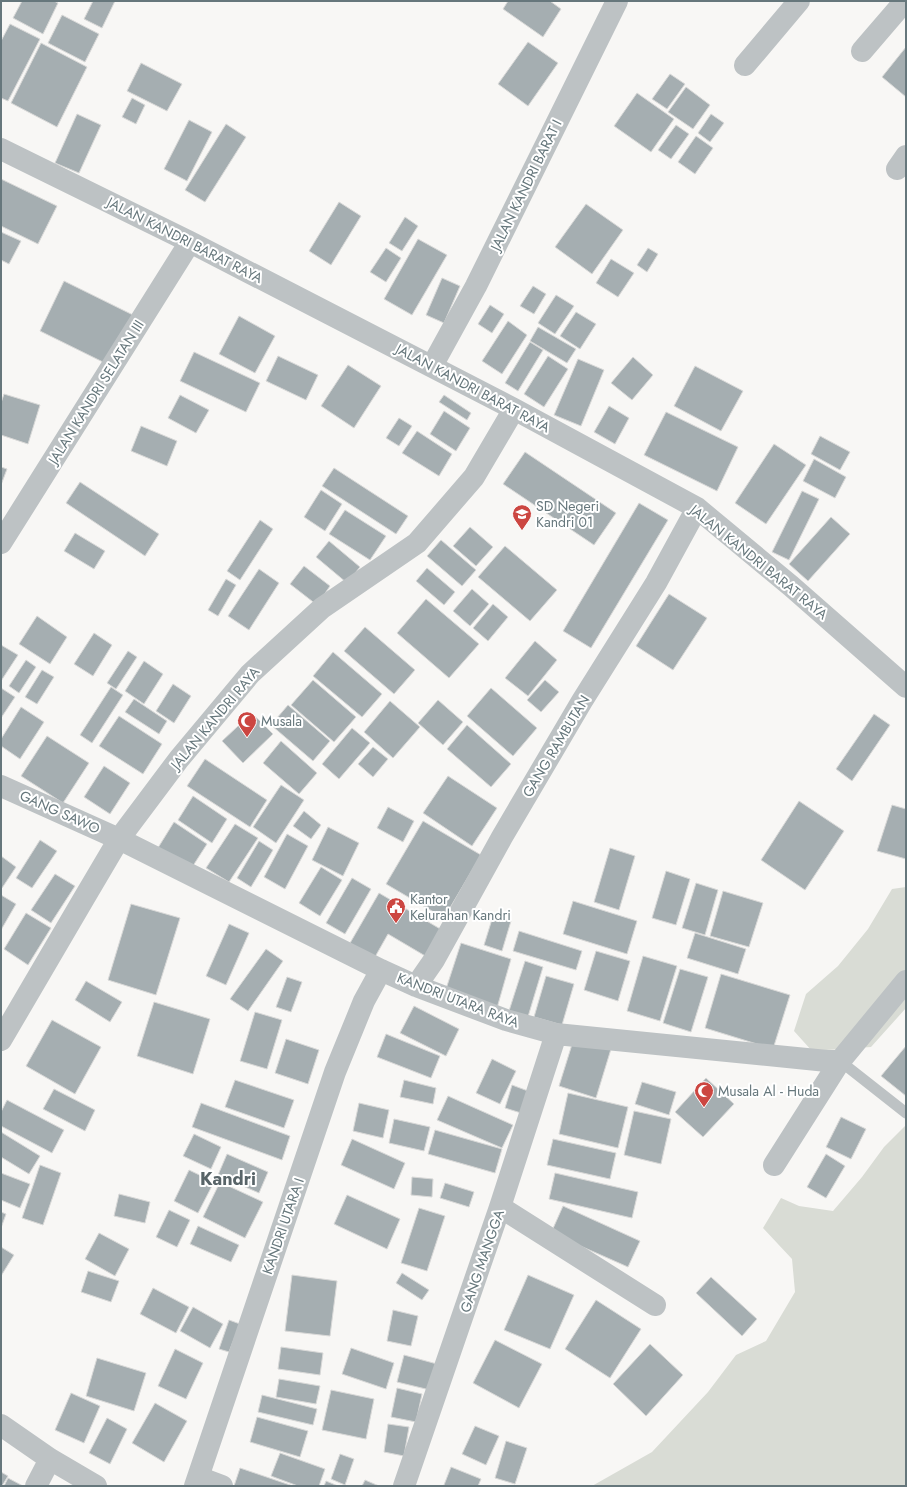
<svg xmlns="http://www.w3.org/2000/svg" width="907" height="1487" font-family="Jost,sans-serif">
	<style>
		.green { fill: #d9dcd5 }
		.building { fill: #a5aeb1; stroke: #d9d9d8 }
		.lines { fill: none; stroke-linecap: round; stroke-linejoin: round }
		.lane { stroke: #bdc2c4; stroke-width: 11 }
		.street { stroke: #bdc2c4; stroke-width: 22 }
		.labels { text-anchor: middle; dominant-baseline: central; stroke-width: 4; stroke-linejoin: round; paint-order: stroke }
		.street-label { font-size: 14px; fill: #66777c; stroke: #fff }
		.poi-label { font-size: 14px; fill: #66777c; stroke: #fff; text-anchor: start }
		.district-label { font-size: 18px; font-weight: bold; fill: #586468; stroke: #fff }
	</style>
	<rect width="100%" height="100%" fill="#f8f7f5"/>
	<path class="green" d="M906,887V1008L871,1047L812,1051L794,1031L806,994L838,966L868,929L892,889Z
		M906,1125V1486H592L652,1452L708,1392L736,1355L766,1341L795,1292L792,1259L763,1228L781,1198L799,1206L833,1211L862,1177L884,1147Z"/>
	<path class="building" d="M22,1H54L58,3L43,34L13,18Z
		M93,1H115L102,28L84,19Z
		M508,1H550L561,9L543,37L503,9Z
		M62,15L99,34L85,62L48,43Z
		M10,24L40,39L8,101L1,98V41Z
		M528,42L558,63L528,106L498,84Z
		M41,43L87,67L57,127L11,103Z
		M906,47V97L882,77Z
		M141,63L182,84L167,111L127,91Z
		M670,74L685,84L667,109L652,99Z
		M686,87L710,105L693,129L668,112Z
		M637,93L674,119L651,152L614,126Z
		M132,98L145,105L136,124L122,117Z
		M77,114L101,125L79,173L55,163Z
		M711,114L724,123L710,142L698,133Z
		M189,120L212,132L187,181L164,169Z
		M226,124L246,137L205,202L185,190Z
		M676,125L689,134L671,159L658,150Z
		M696,136L713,148L695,174L678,162Z
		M1,179L57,206L38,244L1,226Z
		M339,202L361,216L331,265L309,251Z
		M586,204L623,230L592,274L555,247Z
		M405,217L418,226L402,251L389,243Z
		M1,232L21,241L9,264L1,260Z
		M418,239L447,255L412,315L384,299Z
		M386,248L401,258L386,282L370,272Z
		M648,248L658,254L647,272L637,265Z
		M611,259L634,273L618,297L596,283Z
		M442,278L460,286L444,323L426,315Z
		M64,281L135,316L111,366L40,331Z
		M533,286L546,294L534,314L520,306Z
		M556,295L574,306L555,334L538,323Z
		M490,305L504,314L492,333L478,324Z
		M576,312L596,324L580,349L560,336Z
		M239,316L275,336L255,373L219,354Z
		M508,321L527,335L502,374L482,361Z
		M538,327L576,349L567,363L530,341Z
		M530,342L543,350L518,391L505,383Z
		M194,352L260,383L246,412L180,381Z
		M278,356L318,375L306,400L266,381Z
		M548,356L568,369L544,407L524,394Z
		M633,357L653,375L632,400L611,383Z
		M578,359L604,370L581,426L554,415Z
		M348,365L381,386L354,428L321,406Z
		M695,366L743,391L721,431L674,406Z
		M4,394L40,405L28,444L1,435V403Z
		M180,395L209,410L196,433L168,418Z
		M444,395L471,413L467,420L439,402Z
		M609,406L629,418L615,444L594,432Z
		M444,411L470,428L456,451L430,434Z
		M666,412L738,447L717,491L644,455Z
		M399,418L412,426L399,446L386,438Z
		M141,426L177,441L167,466L131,451Z
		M417,431L452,454L439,476L402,453Z
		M820,436L850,452L840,470L811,454Z
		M774,444L806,465L766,524L735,503Z
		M525,452L616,513L594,545L503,484Z
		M814,459L846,477L835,498L803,481Z
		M1,467L7,469L1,485Z
		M334,468L408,516L396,534L322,486Z
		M80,482L159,534L145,556L66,503Z
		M321,490L342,504L325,531L304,517Z
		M802,491L819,499L789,560L772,552Z
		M639,503L668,520L591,648L563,631Z
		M345,510L386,536L370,560L329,534Z
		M831,517L850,534L808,581L789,564Z
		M260,520L273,529L240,580L227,571Z
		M470,527L493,547L476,566L453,546Z
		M75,533L105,551L94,569L64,551Z
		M441,540L476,570L462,586L427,556Z
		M329,541L360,567L347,583L316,557Z
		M505,546L557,590L530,621L478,577Z
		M304,566L330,586L317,605L290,584Z
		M427,568L455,592L444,605L416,581Z
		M259,569L279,583L249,630L228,616Z
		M226,579L236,585L218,616L208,610Z
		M472,589L489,604L470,626L453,611Z
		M669,594L707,618L673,670L636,646Z
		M426,599L479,644L449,678L397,633Z
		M493,604L508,617L488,641L473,628Z
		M37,616L67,637L50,664L19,644Z
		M365,627L415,670L394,694L344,651Z
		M94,633L112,645L93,676L74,664Z
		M535,641L557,660L528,696L505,678Z
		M1,645L18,655L1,681Z
		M128,651L137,657L116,689L107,683Z
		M333,652L382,694L362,717L313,676Z
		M26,660L36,667L19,693L9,686Z
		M144,661L163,674L144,704L125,691Z
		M42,670L54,677L37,704L25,697Z
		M313,680L356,717L334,742L291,705Z
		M545,680L559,692L541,712L527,700Z
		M173,684L191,696L174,723L156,711Z
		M111,687L123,695L92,743L80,735Z
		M1,688L15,697L1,718Z
		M491,688L537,728L513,756L467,716Z
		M134,699L167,721L159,734L125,712Z
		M438,700L463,722L443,745L418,723Z
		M390,701L420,727L393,758L364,732Z
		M288,705L330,741L313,761L271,725Z
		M21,707L44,722L20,759L1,746V739Z
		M252,713L273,734L243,763L222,741Z
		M874,714L890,725L852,781L836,769Z
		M119,716L162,744L143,774L99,746Z
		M467,725L511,764L491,787L447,749Z
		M352,728L370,743L339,779L322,764Z
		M47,736L89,763L63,803L21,776Z
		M281,741L317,773L299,794L263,763Z
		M373,747L388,759L373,777L358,764Z
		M205,759L267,800L250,827L187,786Z
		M104,766L130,783L110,814L84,797Z
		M448,776L497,808L472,846L423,813Z
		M281,785L304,800L276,843L253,827Z
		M193,796L227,819L212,843L178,820Z
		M799,801L844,831L805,890L761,860Z
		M892,805L906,809V859L877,851Z
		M388,807L414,821L403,842L377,828Z
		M304,811L321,825L311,839L293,826Z
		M423,821L481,855L444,918L386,884Z
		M174,822L207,844L189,872L156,851Z
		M235,824L258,838L229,882L206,868Z
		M328,827L359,843L343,876L312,860Z
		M287,834L308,846L285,889L264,877Z
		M40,840L57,851L32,888L16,878Z
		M259,841L273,850L251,887L237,878Z
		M610,848L635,856L619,910L594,902Z
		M1,856L16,867L2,888L1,887Z
		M321,867L342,880L320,916L299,903Z
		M666,871L690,879L676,925L652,918Z
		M55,874L75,886L51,923L31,910Z
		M352,878L371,889L345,934L326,923Z
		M696,883L718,890L705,935L682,928Z
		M723,891L763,903L749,947L710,936Z
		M379,893L442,930L427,957L388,934L371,964L346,950Z
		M1,895L16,904L1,930Z
		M573,901L637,921L627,954L563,934Z
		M131,904L180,918L156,995L108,980Z
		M26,913L51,928L28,965L4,949Z
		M493,916L511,921L502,951L484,945Z
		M229,924L249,933L226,985L206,976Z
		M519,931L582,951L576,970L513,951Z
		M695,933L746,949L738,974L687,958Z
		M461,943L511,959L497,1008L445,992Z
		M266,949L283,961L248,1011L230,999Z
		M596,951L630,961L618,1001L584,990Z
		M643,956L677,966L660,1021L627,1011Z
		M525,961L543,967L527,1020L508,1014Z
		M680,969L708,977L691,1032L663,1023Z
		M721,974L790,995L773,1049L705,1028Z
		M546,976L574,984L562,1025L534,1017Z
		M287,977L302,982L291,1012L276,1007Z
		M86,981L122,1002L110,1022L75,1000Z
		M154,1002L210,1019L193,1074L137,1056Z
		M414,1006L459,1029L446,1056L400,1033Z
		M255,1012L282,1020L267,1069L240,1061Z
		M52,1020L101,1047L75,1094L26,1066Z
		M386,1034L440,1056L431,1078L377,1057Z
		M574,1038L611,1049L596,1098L559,1086Z
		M286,1039L319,1050L308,1084L275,1073Z
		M906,1046V1096L881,1076Z
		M492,1059L516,1071L500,1104L476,1093Z
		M706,1078L734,1104L703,1137L675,1112Z
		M235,1080L294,1100L284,1128L225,1107Z
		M404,1080L436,1088L433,1104L400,1097Z
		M642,1082L676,1092L669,1115L635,1104Z
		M512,1085L528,1091L521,1113L505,1108Z
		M54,1089L95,1110L85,1131L43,1109Z
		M568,1093L628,1107L618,1148L559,1134Z
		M448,1096L513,1125L502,1148L437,1120Z
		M7,1100L64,1130L52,1153L1,1126V1112Z
		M201,1103L290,1136L282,1160L192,1127Z
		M359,1103L389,1110L383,1138L353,1131Z
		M634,1111L671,1119L661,1164L624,1155Z
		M841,1117L866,1129L851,1159L826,1147Z
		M394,1119L430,1127L424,1151L389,1143Z
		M435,1130L502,1149L495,1173L428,1154Z
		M1,1132L40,1156L29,1174L1,1157Z
		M194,1134L221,1147L211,1169L183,1156Z
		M352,1139L405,1163L394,1189L341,1165Z
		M553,1139L616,1153L610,1179L547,1165Z
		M227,1154L268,1172L259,1193L218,1175Z
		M826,1154L845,1166L826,1198L807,1187Z
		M40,1165L61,1173L43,1225L22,1218Z
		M189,1170L214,1182L198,1213L174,1201Z
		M1,1173L30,1184L20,1208L1,1200Z
		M555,1173L638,1192L632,1218L549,1199Z
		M412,1177L433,1179L432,1197L411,1195Z
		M220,1182L263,1202L245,1238L203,1217Z
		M445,1183L474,1192L469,1207L440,1198Z
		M119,1194L150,1202L145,1223L114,1216Z
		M347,1195L400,1219L387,1249L334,1224Z
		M563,1206L640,1241L628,1267L551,1233Z
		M419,1208L445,1216L427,1271L401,1263Z
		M169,1210L190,1220L177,1247L156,1237Z
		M1,1212L6,1214L1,1228Z
		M198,1226L239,1245L231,1262L190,1244Z
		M99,1233L129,1249L115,1276L85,1259Z
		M1,1247L14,1255L1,1276Z
		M88,1271L119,1281L111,1302L81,1292Z
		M402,1273L429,1290L422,1300L396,1283Z
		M292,1275L337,1281L330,1336L285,1331Z
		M528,1275L574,1295L550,1349L504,1330Z
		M711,1277L757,1319L742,1336L696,1293Z
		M153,1288L189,1307L176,1333L140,1314Z
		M596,1300L641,1329L610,1378L565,1349Z
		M193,1307L223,1324L210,1348L180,1331Z
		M393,1310L418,1316L411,1346L387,1341Z
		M229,1320L240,1324L229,1352L219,1349Z
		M495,1340L542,1364L519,1408L473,1383Z
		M650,1344L683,1375L646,1416L613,1384Z
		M281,1347L323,1353L320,1375L278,1369Z
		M351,1348L394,1363L386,1389L342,1374Z
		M175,1349L203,1363L186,1399L158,1386Z
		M404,1355L437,1364L430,1390L397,1382Z
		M97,1358L146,1373L134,1411L86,1396Z
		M279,1379L320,1386L316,1404L276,1397Z
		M397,1388L422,1394L416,1422L391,1417Z
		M331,1390L374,1399L366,1439L322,1430Z
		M71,1393L100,1406L84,1443L55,1430Z
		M262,1395L317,1409L313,1425L258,1412Z
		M155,1403L187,1421L164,1462L132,1443Z
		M257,1417L308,1431L300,1457L250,1442Z
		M107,1418L127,1429L110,1464L89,1453Z
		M388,1424L409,1427L404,1456L384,1452Z
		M475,1426L499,1436L486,1465L462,1454Z
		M506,1441L527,1448L515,1484L495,1478Z
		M280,1453L325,1469L319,1486H298L271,1476Z
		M340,1454L354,1459L345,1485L331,1479Z
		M451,1467L481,1479L478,1486H447L444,1485Z
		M240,1468L293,1486H234Z
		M1,1472L8,1476L2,1486H1Z
		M8,1478L23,1486H4Z
		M365,1480L379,1486H362Z
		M326,1481L338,1486H324Z"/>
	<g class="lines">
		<path class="lane" d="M840,1061L906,1113"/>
		<path class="street" d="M862,51L905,1
			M745,65L799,1
			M1,149L190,242L514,409L697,508L791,586L906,687
			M897,169L906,156
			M432,366L476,286L617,1
			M1,543L190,242
			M1,786L119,839L381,970L416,986L506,1020L556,1034L827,1061H840L906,981
			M416,986L434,960L502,837L582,701L656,583L697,508
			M1,1040L83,900L119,839L179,759L250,674L322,608L417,543L474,477L514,409
			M774,1165L840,1061
			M500,1207L655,1305
			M1,1425L50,1459L96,1486
			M198,1477L222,1486
			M36,1486L50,1459
			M195,1486L335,1072L364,1001L381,970
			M404,1486L500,1207L556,1034"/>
	</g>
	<defs>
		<symbol id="school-pin" viewBox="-11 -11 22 30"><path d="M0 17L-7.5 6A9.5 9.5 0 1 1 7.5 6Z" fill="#cc4641" stroke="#fff"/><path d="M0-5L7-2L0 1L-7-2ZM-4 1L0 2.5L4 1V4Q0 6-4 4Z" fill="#fff"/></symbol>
		<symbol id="mosque-pin" viewBox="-11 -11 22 30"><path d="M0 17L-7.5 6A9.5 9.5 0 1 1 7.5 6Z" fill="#cc4641" stroke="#fff"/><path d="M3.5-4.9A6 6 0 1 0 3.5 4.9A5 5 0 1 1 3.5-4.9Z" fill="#fff"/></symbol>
		<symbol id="civic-pin" viewBox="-11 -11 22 30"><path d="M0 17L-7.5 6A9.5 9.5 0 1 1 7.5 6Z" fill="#cc4641" stroke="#fff"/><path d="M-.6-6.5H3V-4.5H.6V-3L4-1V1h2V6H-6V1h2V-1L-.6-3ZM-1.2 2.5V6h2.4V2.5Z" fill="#fff"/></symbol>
	</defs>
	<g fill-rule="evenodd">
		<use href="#school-pin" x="511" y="503" width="22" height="30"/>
		<use href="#mosque-pin" x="236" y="710" width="22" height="30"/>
		<use href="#civic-pin" x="385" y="896" width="22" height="30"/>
		<use href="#mosque-pin" x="693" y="1080" width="22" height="30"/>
	</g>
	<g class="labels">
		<g class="street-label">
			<text transform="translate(526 185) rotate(-64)">JALAN KANDRI BARAT I</text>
			<text transform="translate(185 240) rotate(27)">JALAN KANDRI BARAT RAYA</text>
			<text transform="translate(473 388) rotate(28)">JALAN KANDRI BARAT RAYA</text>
			<text transform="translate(96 392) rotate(-58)">JALAN KANDRI SELATAN III</text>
			<text transform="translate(759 562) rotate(39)">JALAN KANDRI BARAT RAYA</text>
			<text transform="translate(215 718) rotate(-50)">JALAN KANDRI RAYA</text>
			<text transform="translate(556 746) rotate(-59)">GANG RAMBUTAN</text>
			<text transform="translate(60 812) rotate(24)">GANG SAWO</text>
			<text transform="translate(458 1000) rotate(21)">KANDRI UTARA RAYA</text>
			<text transform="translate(283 1226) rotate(-71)">KANDRI UTARA I</text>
			<text transform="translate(482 1261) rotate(-71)">GANG MANGGA</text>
		</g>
		<g class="poi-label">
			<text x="536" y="506">SD Negeri<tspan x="536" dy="16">Kandri 01</tspan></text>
			<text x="261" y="721">Musala</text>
			<text x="410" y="899">Kantor<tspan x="410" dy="16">Kelurahan Kandri</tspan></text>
			<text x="718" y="1091">Musala Al - Huda</text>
		</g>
		<g class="district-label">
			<text x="228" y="1179">Kandri</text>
		</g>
	</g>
	<rect width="907" height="1487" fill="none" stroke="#66777c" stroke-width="4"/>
</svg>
